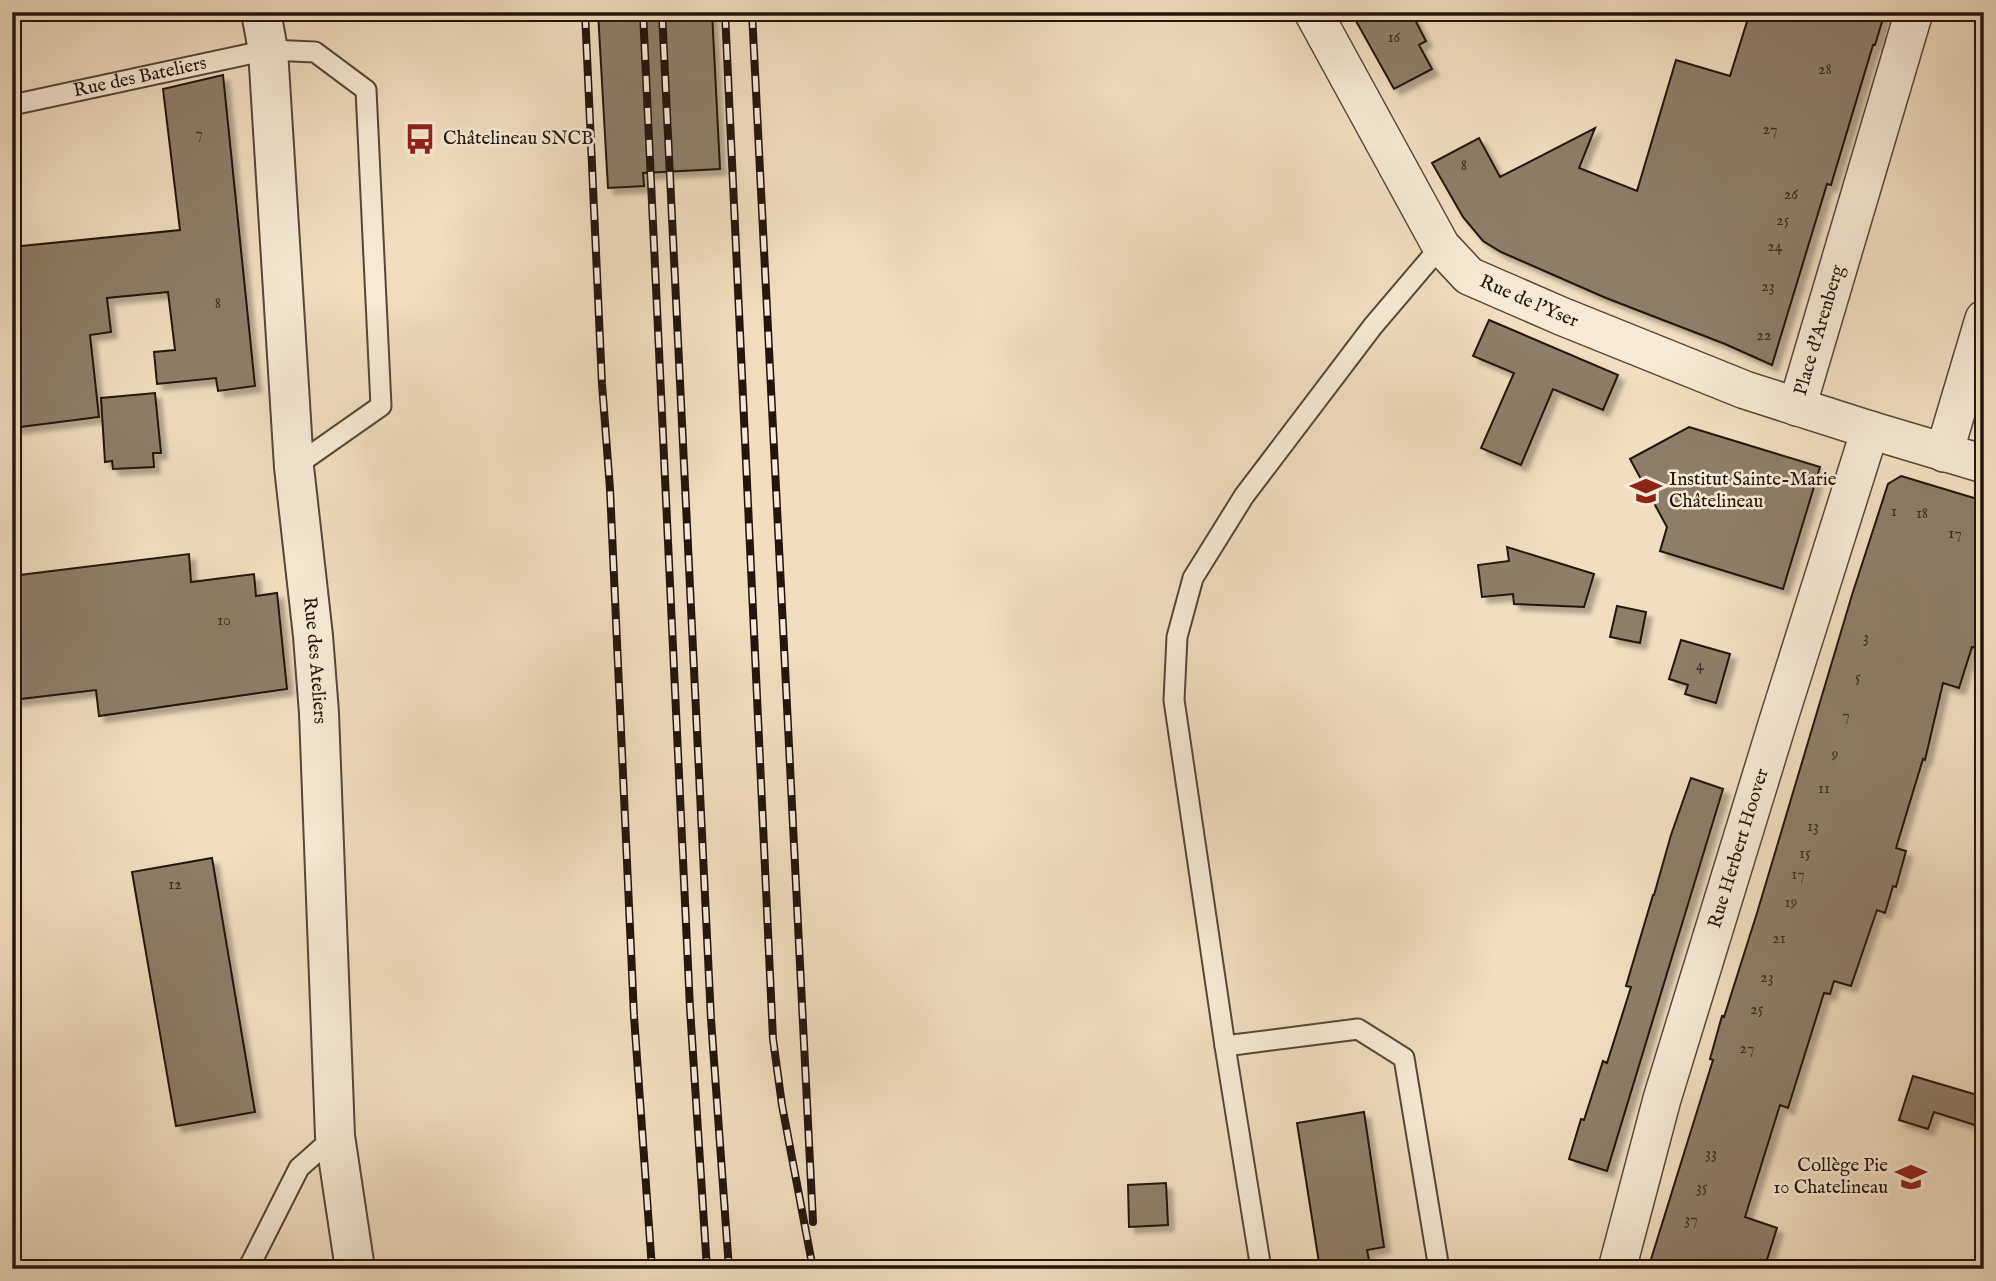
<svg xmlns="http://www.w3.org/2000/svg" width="1996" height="1281" font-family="'IM FELL English',serif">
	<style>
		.building { fill: #8d7e69; stroke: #22150d; stroke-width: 2; filter: url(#shadow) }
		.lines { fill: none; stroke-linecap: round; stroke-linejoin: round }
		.service-casing { stroke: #564739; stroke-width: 23 }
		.minor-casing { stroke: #564739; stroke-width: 40 }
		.tertiary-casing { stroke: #564739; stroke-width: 42 }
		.service { stroke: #f5ead5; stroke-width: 19 }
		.minor { stroke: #f5ead5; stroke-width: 37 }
		.tertiary { stroke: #f5ead5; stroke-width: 38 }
		.rail-casing { stroke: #22150d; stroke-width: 8 }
		.rail { stroke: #f5ead5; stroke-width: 5; stroke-dasharray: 16; stroke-linecap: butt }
		.labels { text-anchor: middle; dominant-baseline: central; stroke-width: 5; stroke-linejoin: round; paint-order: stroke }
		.number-label { font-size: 16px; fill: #3d2f24 }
		.street-label { font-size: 19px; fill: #22150d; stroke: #f5ead5 }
		.poi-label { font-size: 19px; fill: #22150d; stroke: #f5ead5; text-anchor: start }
	</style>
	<defs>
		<filter id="shadow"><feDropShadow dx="6" dy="6" stdDeviation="2" flood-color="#0004"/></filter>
	</defs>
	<rect width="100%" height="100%" fill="#f0debe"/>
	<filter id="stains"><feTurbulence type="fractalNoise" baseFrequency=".00286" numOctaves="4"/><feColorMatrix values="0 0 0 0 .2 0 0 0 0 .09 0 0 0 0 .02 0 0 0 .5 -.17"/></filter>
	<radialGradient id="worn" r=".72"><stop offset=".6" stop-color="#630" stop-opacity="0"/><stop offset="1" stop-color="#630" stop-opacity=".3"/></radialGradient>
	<path class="building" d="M598,12H712L720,169L643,173L644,186L608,188Z
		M1351,12H1411L1426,41L1419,45L1432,69L1394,89Z
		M1750,12H1885L1875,45H1873L1831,185L1827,184L1772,365L1725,344L1606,298L1501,252L1483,241L1463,217L1432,163L1479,138L1500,177L1595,128L1579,168L1637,191L1676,60L1730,76Z
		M223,75L255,386L218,391L216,378L157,384L154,352L175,350L168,292L107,298L111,332L90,335L99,417L12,428V247L180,230L163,89Z
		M1489,320L1618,375L1603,410L1553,389L1521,465L1481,448L1514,373L1473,356Z
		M155,393L161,453H153L154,467L113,469L112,461L105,462L101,398Z
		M1689,427L1820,467L1783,589L1660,551L1667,527L1630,459Z
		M1901,476L1984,501V650L1972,647L1959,688L1943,683L1925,760L1923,759L1896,848L1906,851L1896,887L1893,886L1885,913L1877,910L1851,986L1834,981L1830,994L1824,993L1788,1108L1780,1105L1745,1217L1777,1228L1764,1269H1648L1713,1060L1710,1059L1722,1016L1724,1017L1757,913L1852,595L1888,484Z
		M1507,547L1594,574L1584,607L1514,604L1513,594L1482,597L1478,565L1509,561Z
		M189,554L191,582L254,574L256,596L277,593L287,689L99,716L96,690L12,700V576Z
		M1617,606L1646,612L1640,643L1610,637Z
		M1681,640L1730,654L1716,703L1685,694L1688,685L1669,679Z
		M1691,778L1723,789L1607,1171L1569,1159L1581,1119L1584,1120L1603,1061L1607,1063L1631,987L1626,986L1653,895H1654L1671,835Z
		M212,858L255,1112L176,1126L132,872Z
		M1913,1076L1984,1097V1128L1934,1112L1928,1129L1899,1120Z
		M1364,1112L1384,1247L1367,1250L1370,1266L1354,1269H1320L1297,1123Z
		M1166,1183L1168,1225L1129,1227L1128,1185Z"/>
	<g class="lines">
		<defs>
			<g id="service">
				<path id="s1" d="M12,105L268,50L315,52L366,90L381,406L294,467"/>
				<path d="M1225,1046L1358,1029L1404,1058L1439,1269"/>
				<path d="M246,1269L251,1263L299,1168L335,1136"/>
				<path d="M1261,1269L1225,1046L1174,700L1177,637L1193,578L1244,496L1373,326L1441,246"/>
			</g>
			<g id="minor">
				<path id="s2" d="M1313,12L1441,246L1469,276L1561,316L1745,390L1870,430L1984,464"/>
				<path id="s3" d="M1797,407L1914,12"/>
				<path d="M1944,453L1984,319"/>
				<path id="s4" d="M1617,1269L1662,1099L1779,718L1870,430"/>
			</g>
			<g id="tertiary">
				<path id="s5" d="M261,12L268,50L294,467L313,636L319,713L335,1136L355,1269"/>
			</g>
		</defs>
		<use href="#service" class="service-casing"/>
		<use href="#minor" class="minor-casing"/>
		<use href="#tertiary" class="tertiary-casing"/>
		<use href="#service" class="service"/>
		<use href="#minor" class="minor"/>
		<use href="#tertiary" class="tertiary"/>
		<defs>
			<path id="rail" d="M585,12L602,384L610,489L634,1016L652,1269
				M643,12L690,1008L707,1269
				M662,12L711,1019L729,1269
				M725,12L773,1039L782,1105L813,1269
				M752,12L813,1222"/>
		</defs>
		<use href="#rail" class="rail-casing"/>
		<use href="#rail" class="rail"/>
	</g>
	<defs>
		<symbol id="bus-bare" viewBox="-9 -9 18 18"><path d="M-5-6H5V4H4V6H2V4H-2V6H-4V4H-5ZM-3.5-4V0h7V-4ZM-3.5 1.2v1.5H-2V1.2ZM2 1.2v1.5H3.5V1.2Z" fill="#8f2418" stroke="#f5ead5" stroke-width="2.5" paint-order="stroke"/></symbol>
		<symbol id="school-bare" viewBox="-9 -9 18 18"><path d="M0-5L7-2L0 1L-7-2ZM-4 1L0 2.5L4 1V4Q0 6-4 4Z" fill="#8f2418" stroke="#f5ead5" stroke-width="2.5" paint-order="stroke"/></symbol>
	</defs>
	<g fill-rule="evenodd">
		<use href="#bus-bare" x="398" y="117" width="44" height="44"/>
		<use href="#school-bare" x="1624" y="469" width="44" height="44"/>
		<use href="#school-bare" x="1889" y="1155" width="44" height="44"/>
	</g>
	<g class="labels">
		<g class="number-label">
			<text x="1394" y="38">16</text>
			<text x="1825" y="70">28</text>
			<text x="1770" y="130">27</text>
			<text x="199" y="134">7</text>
			<text x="1464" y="166">8</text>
			<text x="1791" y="195">26</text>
			<text x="1783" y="221">25</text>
			<text x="1775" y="247">24</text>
			<text x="1768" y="287">23</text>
			<text x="218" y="304">8</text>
			<text x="1764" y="336">22</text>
			<text x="1894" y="512">1</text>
			<text x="1922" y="514">18</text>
			<text x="1955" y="534">17</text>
			<text x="224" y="621">10</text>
			<text x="1866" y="638">3</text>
			<text x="1700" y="666">4</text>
			<text x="1858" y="678">5</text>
			<text x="1846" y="716">7</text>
			<text x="1835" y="755">9</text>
			<text x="1824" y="789">11</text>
			<text x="1813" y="827">13</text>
			<text x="1805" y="854">15</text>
			<text x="1798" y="875">17</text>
			<text x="175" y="885">12</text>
			<text x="1791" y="903">19</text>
			<text x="1779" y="939">21</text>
			<text x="1767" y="978">23</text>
			<text x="1757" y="1010">25</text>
			<text x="1747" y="1049">27</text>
			<text x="1711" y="1154">33</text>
			<text x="1702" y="1188">35</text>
			<text x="1691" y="1220">37</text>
		</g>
		<g class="street-label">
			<text stroke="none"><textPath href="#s1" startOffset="131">Rue des Bateliers</textPath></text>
			<text stroke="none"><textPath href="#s2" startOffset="373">Rue de l'Yser</textPath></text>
			<text stroke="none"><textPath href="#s3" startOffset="80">Place d'Arenberg</textPath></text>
			<text stroke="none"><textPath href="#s5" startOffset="651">Rue des Ateliers</textPath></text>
			<text stroke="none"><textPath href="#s4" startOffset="438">Rue Herbert Hoover</textPath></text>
		</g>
		<g class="poi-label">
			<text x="443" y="139">Châtelineau SNCB</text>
			<text x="1669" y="480">Institut Sainte-Marie<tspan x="1669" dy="22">Châtelineau</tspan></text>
			<text x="1888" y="1166" text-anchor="end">Collège Pie<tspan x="1888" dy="22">10 Chatelineau</tspan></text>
		</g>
	</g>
	<rect width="1996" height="1281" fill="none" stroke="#f0debe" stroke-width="42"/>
	<rect x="14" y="14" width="1968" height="1253" fill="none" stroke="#22150d" stroke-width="3.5"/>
	<rect x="21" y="21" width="1954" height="1239" fill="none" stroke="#22150d" stroke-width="2"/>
	<rect width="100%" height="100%" filter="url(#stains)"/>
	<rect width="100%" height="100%" fill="url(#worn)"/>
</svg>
